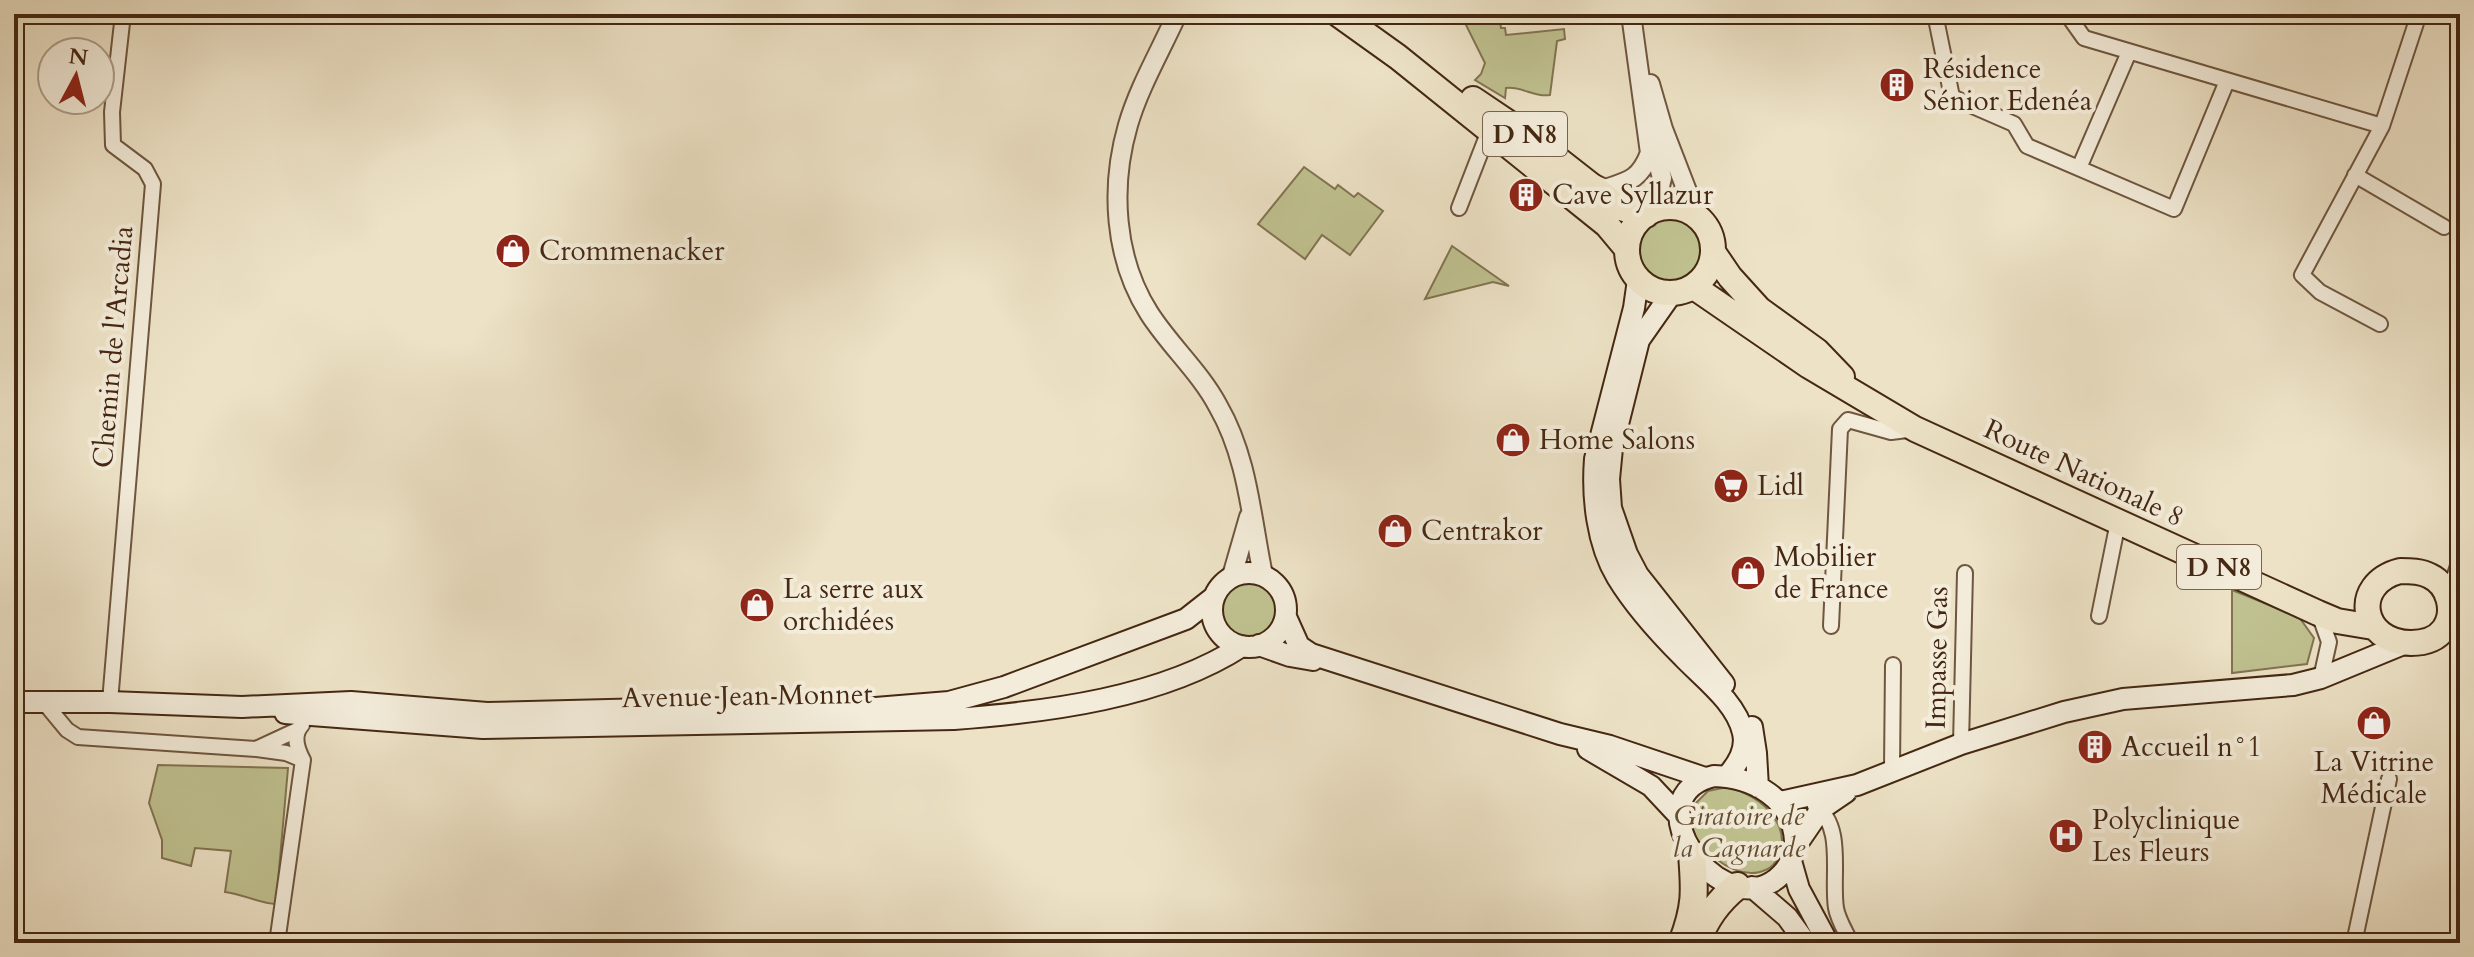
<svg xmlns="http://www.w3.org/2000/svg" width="2474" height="957" font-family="Cardo,serif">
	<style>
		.green { fill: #c0c190; stroke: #827451; stroke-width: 2 }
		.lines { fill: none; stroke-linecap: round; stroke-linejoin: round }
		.minor-casing { stroke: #6f563f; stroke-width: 18 }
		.tertiary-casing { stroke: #6f563f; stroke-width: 22 }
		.secondary-casing { stroke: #452812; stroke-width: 24 }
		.primary-casing { stroke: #452812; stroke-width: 28 }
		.motorway-casing { stroke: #452812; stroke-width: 30 }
		.minor { stroke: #f3ecda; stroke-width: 14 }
		.tertiary { stroke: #f3ecda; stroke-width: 18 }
		.secondary { stroke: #f3ecda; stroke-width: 20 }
		.primary { stroke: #ede2c6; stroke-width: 24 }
		.motorway { stroke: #ede2c6; stroke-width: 26 }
		.labels { text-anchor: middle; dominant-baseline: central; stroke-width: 8; stroke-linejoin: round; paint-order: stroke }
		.shield { fill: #f3ecda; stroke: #79634e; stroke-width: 2 }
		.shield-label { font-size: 26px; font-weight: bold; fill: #452812 }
		.poi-label { font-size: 28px; fill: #452812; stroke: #f3ecda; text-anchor: start }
		.street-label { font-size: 28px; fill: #452812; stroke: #f3ecda }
		.park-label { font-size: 28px; font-style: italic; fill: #644e32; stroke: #f3ecda }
	</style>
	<rect width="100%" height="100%" fill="#ede2c6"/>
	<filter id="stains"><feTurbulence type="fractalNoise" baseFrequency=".0025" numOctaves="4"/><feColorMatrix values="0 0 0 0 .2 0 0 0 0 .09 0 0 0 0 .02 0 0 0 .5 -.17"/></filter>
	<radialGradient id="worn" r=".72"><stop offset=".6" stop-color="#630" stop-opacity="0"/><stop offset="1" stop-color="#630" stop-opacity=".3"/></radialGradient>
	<path class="green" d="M1465,14H1499L1501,28H1505L1506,35L1564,29L1565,39L1557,41L1550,95C1535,98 1522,86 1506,88L1505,98L1475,80L1481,74L1485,63L1466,25Z
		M1304,167L1335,189L1338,185L1354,197L1358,193L1383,211L1350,255L1322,235L1305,259L1258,224Z
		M1637 249a32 32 0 1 1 64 0a32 32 0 1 1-64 0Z
		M1452,246L1509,286L1493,282L1425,299Z
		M1219 610a30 30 0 1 1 60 0a30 30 0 1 1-60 0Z
		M2232,590L2299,617L2314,638L2307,664L2232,673Z
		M158,765L288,768L276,904C258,903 243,894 225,892L231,851L195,848L191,866L162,858V840L149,803Z
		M1727,787C1817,811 1784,909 1716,859C1694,842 1691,834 1692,807L1708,791Z"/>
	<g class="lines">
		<defs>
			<path id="minor" d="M1935,14L1952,97L2014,124L2027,146L2174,209L2227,81
				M2067,14L2084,38L2382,126L2419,14
				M2079,168L2129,52
				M2355,175L2444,227
				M1459,208L1485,141L1493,128
				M2380,324L2320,292L2302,275L2382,126
				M2319,614L2329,642L2321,678
				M2099,616L2118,522
				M1831,626L1840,429L1848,420L1891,432L1915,429
				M43,701L67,730L78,737L256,749L297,730
				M110,702L153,184L145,169L113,145L112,112L123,14
				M1961,744L1965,573
				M257,749L286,753L303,760
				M1892,770L1893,665
				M1815,806C1845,825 1831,877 1836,908C1838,920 1846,932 1851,943
				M277,943L303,760C297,749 292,735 302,725
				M2354,943L2389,779"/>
			<path id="tertiary" d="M1177,14C1161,50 1139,87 1128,125C1110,187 1114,258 1149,313C1170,346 1200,372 1218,406C1248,458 1251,517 1263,575
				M1650,84L1663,129L1697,217
				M1653,143L1662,178L1654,211
				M1592,183L1605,189C1630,181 1640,179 1650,153L1631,14
				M1232,576L1249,517
				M2449,600L2460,566"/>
			<path id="secondary" d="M1638,280L1634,308L1595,459C1592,497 1597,544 1617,577C1634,605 1660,634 1683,657C1703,678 1737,703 1743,733C1747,750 1738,764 1727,776
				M1672,293L1639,340L1612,448L1609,479L1611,508L1627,554L1638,575L1724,684
				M1212 610a37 37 0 1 1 74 0a37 37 0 1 1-74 0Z
				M1286,617L1299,646L1311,654L1560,734L1610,746L1705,778
				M1259,645L1290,656L1313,660
				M14,702H110L242,707L351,702L487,713L689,708L851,710L949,702L1004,687L1186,619L1214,597
				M285,713L483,728L954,719C1047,712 1162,698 1242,646
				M1752,727L1756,753L1758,787
				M1588,749L1651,786L1680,817
				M1714,776C1753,777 1793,799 1795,841C1795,858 1786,873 1772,882C1714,917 1632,795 1714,776Z
				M1780,802L1857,785L1961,744L2064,712L2123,699L2293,685L2321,678L2406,643
				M1795,847L1821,809L1846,792
				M1791,861L1799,889L1828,943
				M1752,887L1787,917L1806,943"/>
			<path id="primary" d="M1338,14L1398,57L1607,225L1627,249
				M1473,99L1528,136L1620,208L1646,215
				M1627 250a43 43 0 1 1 86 0a43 43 0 1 1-86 0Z
				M1713,252L1730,277L1759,309L1817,351L1842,377
				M1694,287L1809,366L1915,429L2318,613L2337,621L2373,627
				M2400,571C2410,571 2421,571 2430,576C2449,585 2456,612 2444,629C2436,640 2424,643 2411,643C2361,643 2350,584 2400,571Z"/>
			<path id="motorway" d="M1682,943C1696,907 1695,891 1692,854
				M1696,943C1706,919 1717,902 1737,886"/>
		</defs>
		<use href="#minor" class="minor-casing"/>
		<use href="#tertiary" class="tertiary-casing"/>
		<use href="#secondary" class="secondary-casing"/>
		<use href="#primary" class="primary-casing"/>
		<use href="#motorway" class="motorway-casing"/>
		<use href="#minor" class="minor"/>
		<use href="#tertiary" class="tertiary"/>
		<use href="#secondary" class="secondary"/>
		<use href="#primary" class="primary"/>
		<use href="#motorway" class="motorway"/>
	</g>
	<defs>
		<symbol id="building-disc" viewBox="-11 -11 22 22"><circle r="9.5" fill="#8f2418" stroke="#f3ecda"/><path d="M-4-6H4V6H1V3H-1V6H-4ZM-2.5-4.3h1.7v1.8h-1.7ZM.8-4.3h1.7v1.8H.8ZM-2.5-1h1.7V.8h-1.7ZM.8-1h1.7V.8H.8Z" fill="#fff"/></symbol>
		<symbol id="shop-disc" viewBox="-11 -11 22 22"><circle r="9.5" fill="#8f2418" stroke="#f3ecda"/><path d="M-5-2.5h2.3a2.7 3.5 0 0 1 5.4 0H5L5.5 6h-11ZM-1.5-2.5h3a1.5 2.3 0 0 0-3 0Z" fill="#fff"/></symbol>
		<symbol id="supermarket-disc" viewBox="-11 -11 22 22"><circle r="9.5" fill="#8f2418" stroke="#f3ecda"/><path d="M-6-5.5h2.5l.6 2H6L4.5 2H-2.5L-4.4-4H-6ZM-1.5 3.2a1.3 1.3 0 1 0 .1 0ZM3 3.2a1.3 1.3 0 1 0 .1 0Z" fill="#fff"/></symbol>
		<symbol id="hospital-disc" viewBox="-11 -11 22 22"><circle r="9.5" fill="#8f2418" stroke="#f3ecda"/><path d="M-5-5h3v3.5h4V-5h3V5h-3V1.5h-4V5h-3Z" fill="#fff"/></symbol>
	</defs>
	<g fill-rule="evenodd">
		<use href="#building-disc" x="1877" y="65" width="40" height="40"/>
		<use href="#building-disc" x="1506" y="175" width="40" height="40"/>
		<use href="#shop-disc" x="493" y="231" width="40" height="40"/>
		<use href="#shop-disc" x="1493" y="420" width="40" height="40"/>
		<use href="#supermarket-disc" x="1711" y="466" width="40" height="40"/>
		<use href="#shop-disc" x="1375" y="511" width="40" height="40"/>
		<use href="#shop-disc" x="1728" y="553" width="40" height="40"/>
		<use href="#shop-disc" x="737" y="585" width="40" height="40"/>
		<use href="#shop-disc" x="2354" y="703" width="40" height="40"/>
		<use href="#building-disc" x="2075" y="727" width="40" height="40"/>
		<use href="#hospital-disc" x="2046" y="816" width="40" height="40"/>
	</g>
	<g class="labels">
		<g class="shield">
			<rect x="1483" y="112" width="84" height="44" rx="6"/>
			<rect x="2177" y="545" width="84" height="44" rx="6"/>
		</g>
		<g class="shield-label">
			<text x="1525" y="134">D N8</text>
			<text x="2219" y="567">D N8</text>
		</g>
		<g class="poi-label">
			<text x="1923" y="69">Résidence<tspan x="1923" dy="32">Sénior Edenéa</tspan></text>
			<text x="1552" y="195">Cave Syllazur</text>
			<text x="539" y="251">Crommenacker</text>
			<text x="1539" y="440">Home Salons</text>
			<text x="1757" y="486">Lidl</text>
			<text x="1421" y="531">Centrakor</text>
			<text x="1774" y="557">Mobilier<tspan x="1774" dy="32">de France</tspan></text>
			<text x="783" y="589">La serre aux<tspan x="783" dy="32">orchidées</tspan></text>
			<text x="2121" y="747">Accueil n°1</text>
			<text x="2374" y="762" text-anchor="middle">La Vitrine<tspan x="2374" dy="32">Médicale</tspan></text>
			<text x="2092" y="820">Polyclinique<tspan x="2092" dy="32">Les Fleurs</tspan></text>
		</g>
		<g class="street-label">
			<text transform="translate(113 347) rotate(-85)">Chemin de l'Arcadia</text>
			<text transform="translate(2084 473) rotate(25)">Route Nationale 8</text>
			<text transform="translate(1937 658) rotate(-89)">Impasse Gas</text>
			<text transform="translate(747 696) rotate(-1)">Avenue Jean Monnet</text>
		</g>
		<g class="park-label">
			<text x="1739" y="816">Giratoire de<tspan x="1739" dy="32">la Cagnarde</tspan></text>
		</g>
	</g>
	<rect width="2474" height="957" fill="none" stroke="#ede2c6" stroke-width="48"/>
	<rect x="16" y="16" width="2442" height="925" fill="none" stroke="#452812" stroke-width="4"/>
	<rect x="24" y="24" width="2426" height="909" fill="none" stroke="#452812" stroke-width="2"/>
	<g transform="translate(76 76) rotate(7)"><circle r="38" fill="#f3ecda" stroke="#ad9e8a" stroke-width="2"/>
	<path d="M0-6L14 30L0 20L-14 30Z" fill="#8f2418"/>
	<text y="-12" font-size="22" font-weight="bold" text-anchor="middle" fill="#452812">N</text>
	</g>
	<rect width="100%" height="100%" filter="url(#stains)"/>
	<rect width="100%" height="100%" fill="url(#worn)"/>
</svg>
